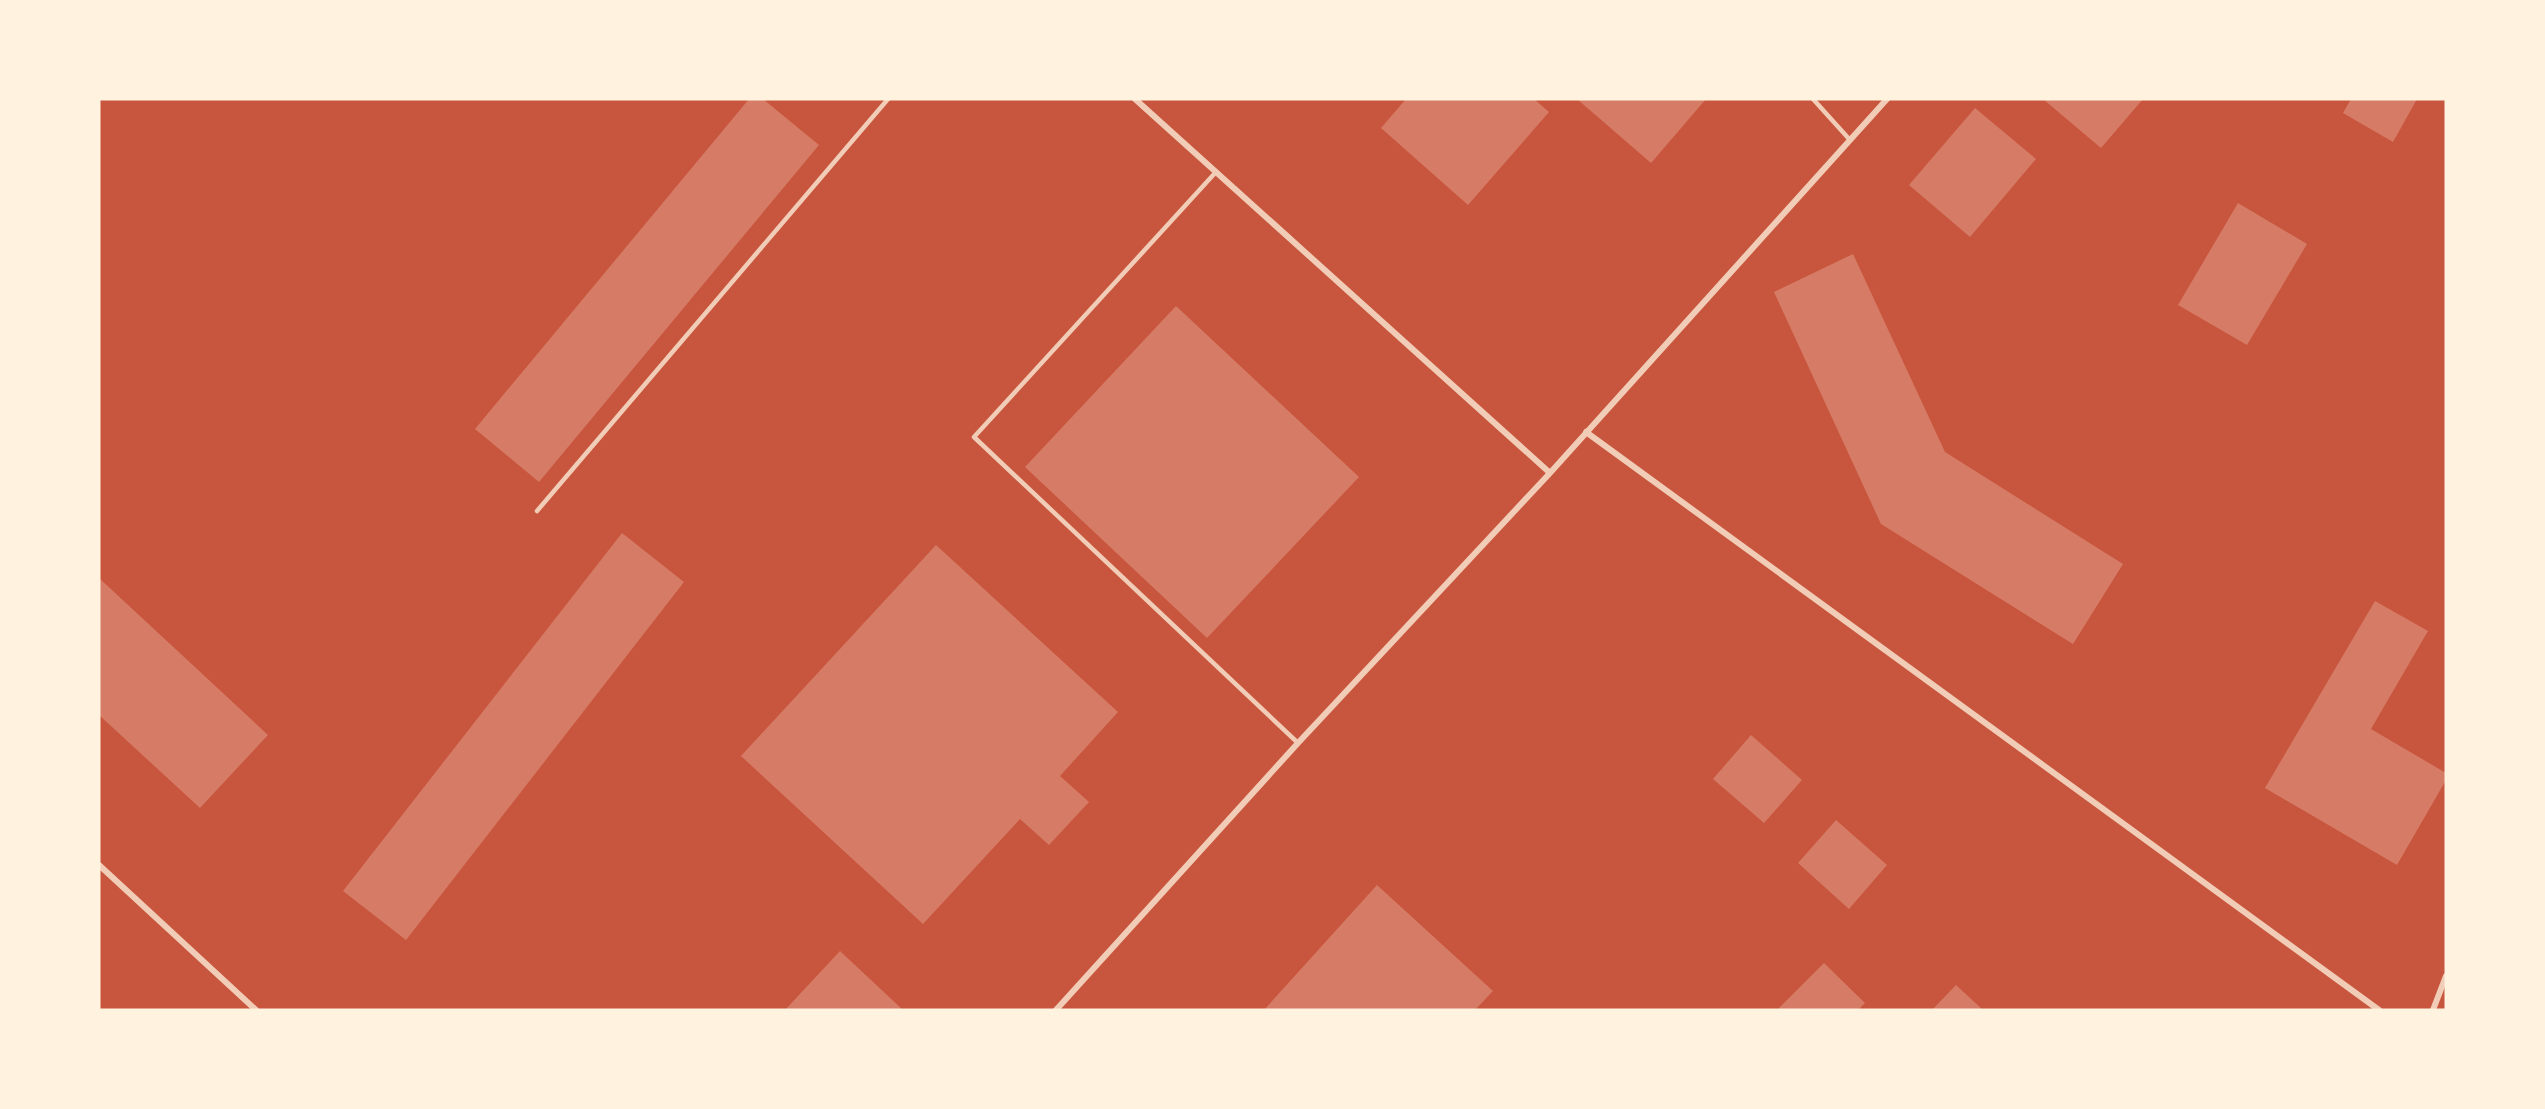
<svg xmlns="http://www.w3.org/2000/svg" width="2545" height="1109" font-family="Montserrat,sans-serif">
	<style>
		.building { fill: #d67c66 }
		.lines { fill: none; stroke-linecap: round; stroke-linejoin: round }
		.service { stroke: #f1ccb7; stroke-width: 4.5 }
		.minor { stroke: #f1ccb7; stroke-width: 6 }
	</style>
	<rect width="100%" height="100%" fill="#c8553d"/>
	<path class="building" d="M749,99H763L819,145L539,482L475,429Z
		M1406,99H1534L1549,112L1468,205L1381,128Z
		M1577,99H1706L1651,163Z
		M2043,99H2143L2101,148Z
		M2351,99H2417L2393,142L2343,113Z
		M1975,108L2036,159L1970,237L1909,185Z
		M2238,203L2307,244L2247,345L2178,305Z
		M1853,254L1945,452L2123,564L2073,644L1881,524L1774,292Z
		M1176,306L1359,477L1207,638L1025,467Z
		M622,533L684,582L406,940L343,891Z
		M936,545L1118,712L1060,776L1089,802L1049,845L1020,819L923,924L741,756Z
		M99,578L268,735L200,808L99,715Z
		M2375,601L2428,631L2371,729L2446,773V780L2397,865L2265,788Z
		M1751,735L1802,780L1764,823L1713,779Z
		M1836,820L1887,865L1849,909L1798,863Z
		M1377,885L1493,991L1475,1010H1264Z
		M840,951L903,1010H785Z
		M1824,963L1865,1003L1858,1010H1777Z
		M1956,985L1983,1010H1932Z"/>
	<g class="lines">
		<path class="service" d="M1813,99L1850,140
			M1215,173L974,437L1298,743
			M537,511L888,99"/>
		<path class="minor" d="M1135,99L1550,473
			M1586,432L2379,1010
			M99,865L256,1010
			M1056,1010L1298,743L1550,473L1887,99
			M2433,1010L2446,976"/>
	</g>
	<rect width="2545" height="1109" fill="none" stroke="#fff3e0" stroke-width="201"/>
</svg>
